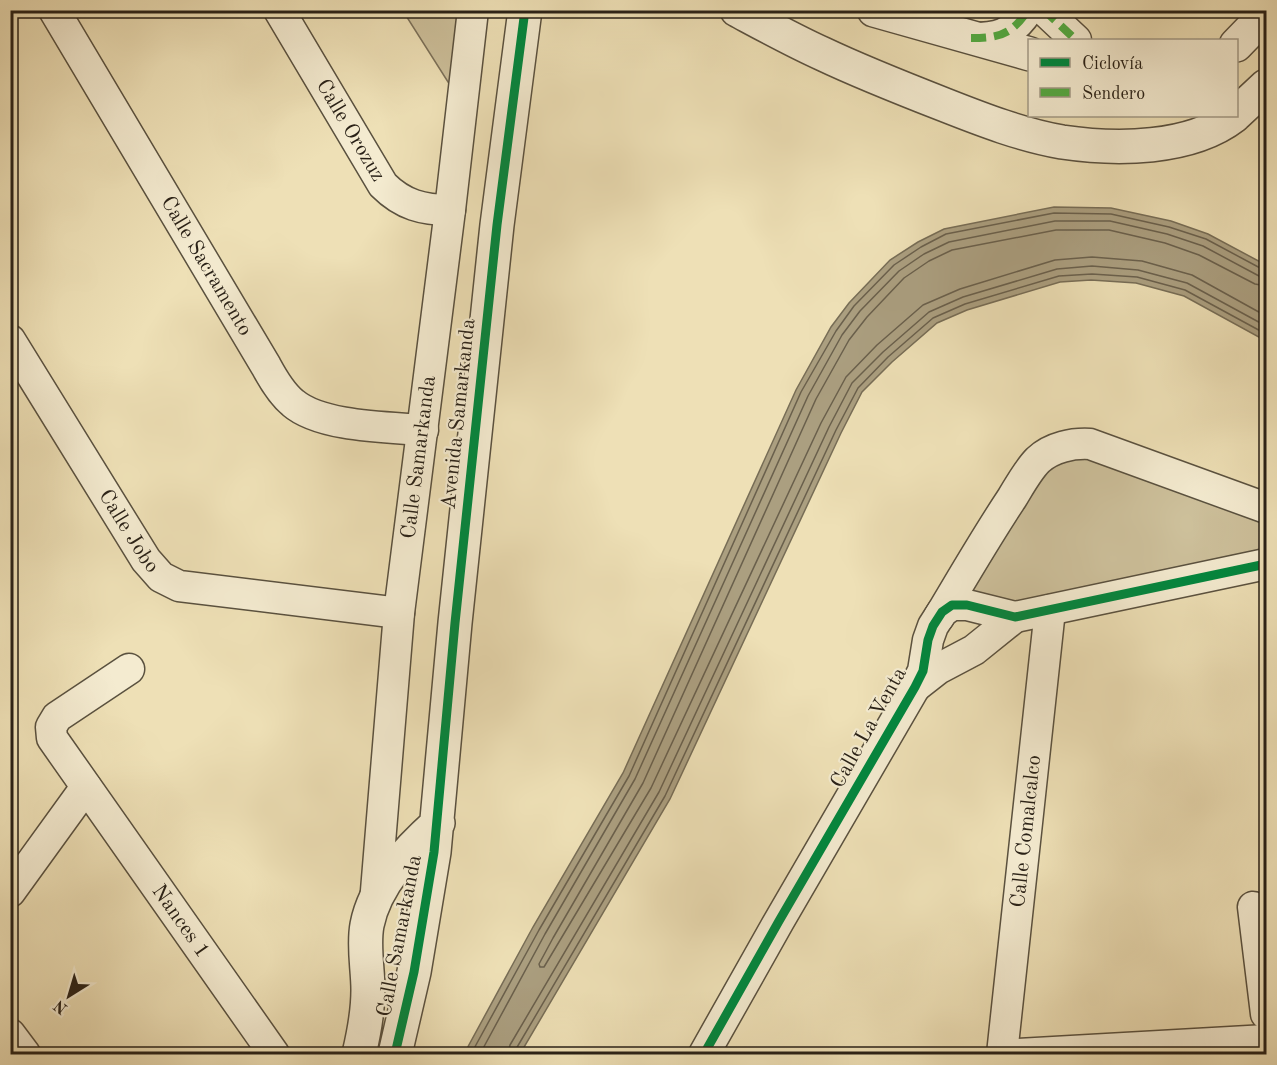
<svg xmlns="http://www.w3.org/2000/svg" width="1277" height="1065" font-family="'Old Standard TT',serif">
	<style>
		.green { fill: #cdc09b; stroke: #7b7059; stroke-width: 1.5 }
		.water { fill: #ab9f80; stroke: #776d56; stroke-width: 1.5 }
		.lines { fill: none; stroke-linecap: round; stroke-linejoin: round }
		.shore { stroke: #6a604c; stroke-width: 1.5 }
		.minor-casing { stroke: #5a513f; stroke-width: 33 }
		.tertiary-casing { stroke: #5a513f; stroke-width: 36 }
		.minor { stroke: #f4ebd0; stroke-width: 30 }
		.tertiary { stroke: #f4ebd0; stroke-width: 33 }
		.quiet { stroke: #53aa42; stroke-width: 8; stroke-dasharray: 15 8; stroke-linecap: butt }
		.cycleway-casing { stroke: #f4ebd0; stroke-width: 13 }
		.cycleway { stroke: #00873e; stroke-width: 9 }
		.labels { text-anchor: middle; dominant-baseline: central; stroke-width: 4.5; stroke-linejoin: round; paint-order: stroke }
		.street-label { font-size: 21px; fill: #292117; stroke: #f4ebd0 }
	</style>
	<rect width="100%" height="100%" fill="#eee0b6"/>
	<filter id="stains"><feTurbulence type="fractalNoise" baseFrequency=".00333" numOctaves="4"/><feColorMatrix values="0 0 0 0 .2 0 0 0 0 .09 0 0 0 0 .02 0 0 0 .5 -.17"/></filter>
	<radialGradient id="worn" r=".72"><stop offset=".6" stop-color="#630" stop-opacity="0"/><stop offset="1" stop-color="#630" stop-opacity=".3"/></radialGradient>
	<path class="green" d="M403,11H473L462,104Z
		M1058,448L1266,508V564L1015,617L967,605L1001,513Z"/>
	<path class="water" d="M1054,207L1111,208L1171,221L1208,234L1266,265V341L1184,296L1136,283L1091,280L1060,282L967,310L937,323L892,362L862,392L841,433L670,799L520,1054H464L533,927L623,773L796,390L831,327L849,303L890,260L918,242L944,229Z"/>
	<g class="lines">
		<path class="shore" d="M1266,286L1255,284L1199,255L1165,243L1109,230H1056L952,250L929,261L904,278L867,317L849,340L816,399L643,783L553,938L539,964L540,967H544L651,788L821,423L846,377L877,345L923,305L960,289L1055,260L1092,257L1142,261L1192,275L1266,316
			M471,1054L539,930L629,776L801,392L836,331L854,306L894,265L921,247L946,234L1054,213L1111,214L1169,227L1206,239L1262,269L1266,270
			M480,1054L545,934L635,779L808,396L842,335L860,311L899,271L924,254L949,242L1055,221H1110L1167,234L1203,246L1259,276L1266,277
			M508,1054L510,1045L659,792L829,427L852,383L883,352L929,312L963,297L1057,269L1092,266L1138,270L1187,283L1266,326
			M515,1054L516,1049L665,796L836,430L858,388L888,357L933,318L965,304L1059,276L1092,274L1137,277L1185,290L1266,334"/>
		<defs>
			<g id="minor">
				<path id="s1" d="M54,10L266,366C273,379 282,394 293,403C321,427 388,427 423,430"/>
				<path id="s2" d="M279,10L383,185C403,205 423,210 450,210"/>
				<path d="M1044,10L1076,40"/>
				<path d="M971,38C998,38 1012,35 1028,10"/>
				<path id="s3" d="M10,340L146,560L161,577L179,586L399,613"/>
				<path d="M939,617C963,577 986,537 1012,498C1020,485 1028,470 1038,460C1052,447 1073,443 1090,444L1266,508"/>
				<path id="s4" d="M129,669L57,717L51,727L52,738L274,1054"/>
				<path d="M915,687L938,669L974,650L1015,617"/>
				<path d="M10,892L86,787"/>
				<path id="s5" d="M375,903L399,613L450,210L473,10"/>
				<path d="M1253,907L1266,1014"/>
				<path d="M10,1034L25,1054"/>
				<path d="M704,1054L779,921L915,687L923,671L928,640L933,626L942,612L952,605H967L1015,617L1266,564"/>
				<path id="s6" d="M1002,1054L1050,610"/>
				<path d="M1018,1054L1266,1040"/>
			</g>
			<path id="tertiary" d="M737,10C765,25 794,41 823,54C863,73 904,89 945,105C983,120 1022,135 1062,142C1116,150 1190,150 1234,116
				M874,10L1030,54
				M1236,45L1266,14
				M1236,114L1266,86
				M359,1054C364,1033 368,1013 368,990C368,969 363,946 367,925C375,884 408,850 438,823
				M395,1054L414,972L434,852L455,623L497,225L525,10"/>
		</defs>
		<use href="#minor" class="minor-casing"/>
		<use href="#tertiary" class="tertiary-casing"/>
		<use href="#minor" class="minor"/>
		<use href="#tertiary" class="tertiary"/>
		<path class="quiet" d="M1044,10L1076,40
			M971,38C998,38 1012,35 1028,10"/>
		<defs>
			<path id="cycleway" d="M395,1054L414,972L434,852L455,623L497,225L525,10
				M704,1054L779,921L915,687L923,671L928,640L933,626L942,612L952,605H967L1015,617L1266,564"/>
		</defs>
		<use href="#cycleway" class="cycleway-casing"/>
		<use href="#cycleway" class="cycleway"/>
	</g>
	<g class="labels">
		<g class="street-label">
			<text stroke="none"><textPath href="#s2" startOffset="140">Calle Orozuz</textPath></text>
			<text stroke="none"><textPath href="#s1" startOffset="298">Calle Sacramento</textPath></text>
			<text transform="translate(459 414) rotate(-84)">Avenida Samarkanda</text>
			<text stroke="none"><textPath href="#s5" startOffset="448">Calle Samarkanda</textPath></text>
			<text stroke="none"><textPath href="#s3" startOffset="225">Calle Jobo</textPath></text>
			<text transform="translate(869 728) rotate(-61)">Calle La Venta</text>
			<text stroke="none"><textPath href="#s6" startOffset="224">Calle Comalcalco</textPath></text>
			<text stroke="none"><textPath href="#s4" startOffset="333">Nances 1</textPath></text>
			<text transform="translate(400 936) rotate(-79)">Calle Samarkanda</text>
		</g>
	</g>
	<rect width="1277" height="1065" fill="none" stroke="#eee0b6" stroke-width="36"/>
	<rect x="12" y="12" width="1253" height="1041" fill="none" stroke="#292117" stroke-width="3"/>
	<rect x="18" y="18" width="1241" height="1029" fill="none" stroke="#292117" stroke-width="1.5"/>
	<rect x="1028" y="39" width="210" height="78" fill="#f4ebd0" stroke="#a39a86" stroke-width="1.5"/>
	<rect x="1040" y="58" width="30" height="9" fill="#00873e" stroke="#a39a86" stroke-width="1.5"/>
	<text x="1082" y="69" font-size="18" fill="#292117">Ciclovía</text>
	<rect x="1040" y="88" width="30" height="9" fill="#53aa42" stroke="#a39a86" stroke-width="1.5"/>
	<text x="1082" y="99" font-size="18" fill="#292117">Sendero</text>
	<g transform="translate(69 996) rotate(217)" stroke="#f4ebd0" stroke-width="4.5" paint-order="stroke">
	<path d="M0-4.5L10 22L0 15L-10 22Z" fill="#292117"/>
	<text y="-9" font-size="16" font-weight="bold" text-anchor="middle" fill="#292117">N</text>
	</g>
	<rect width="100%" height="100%" filter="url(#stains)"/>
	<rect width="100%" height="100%" fill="url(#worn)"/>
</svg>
